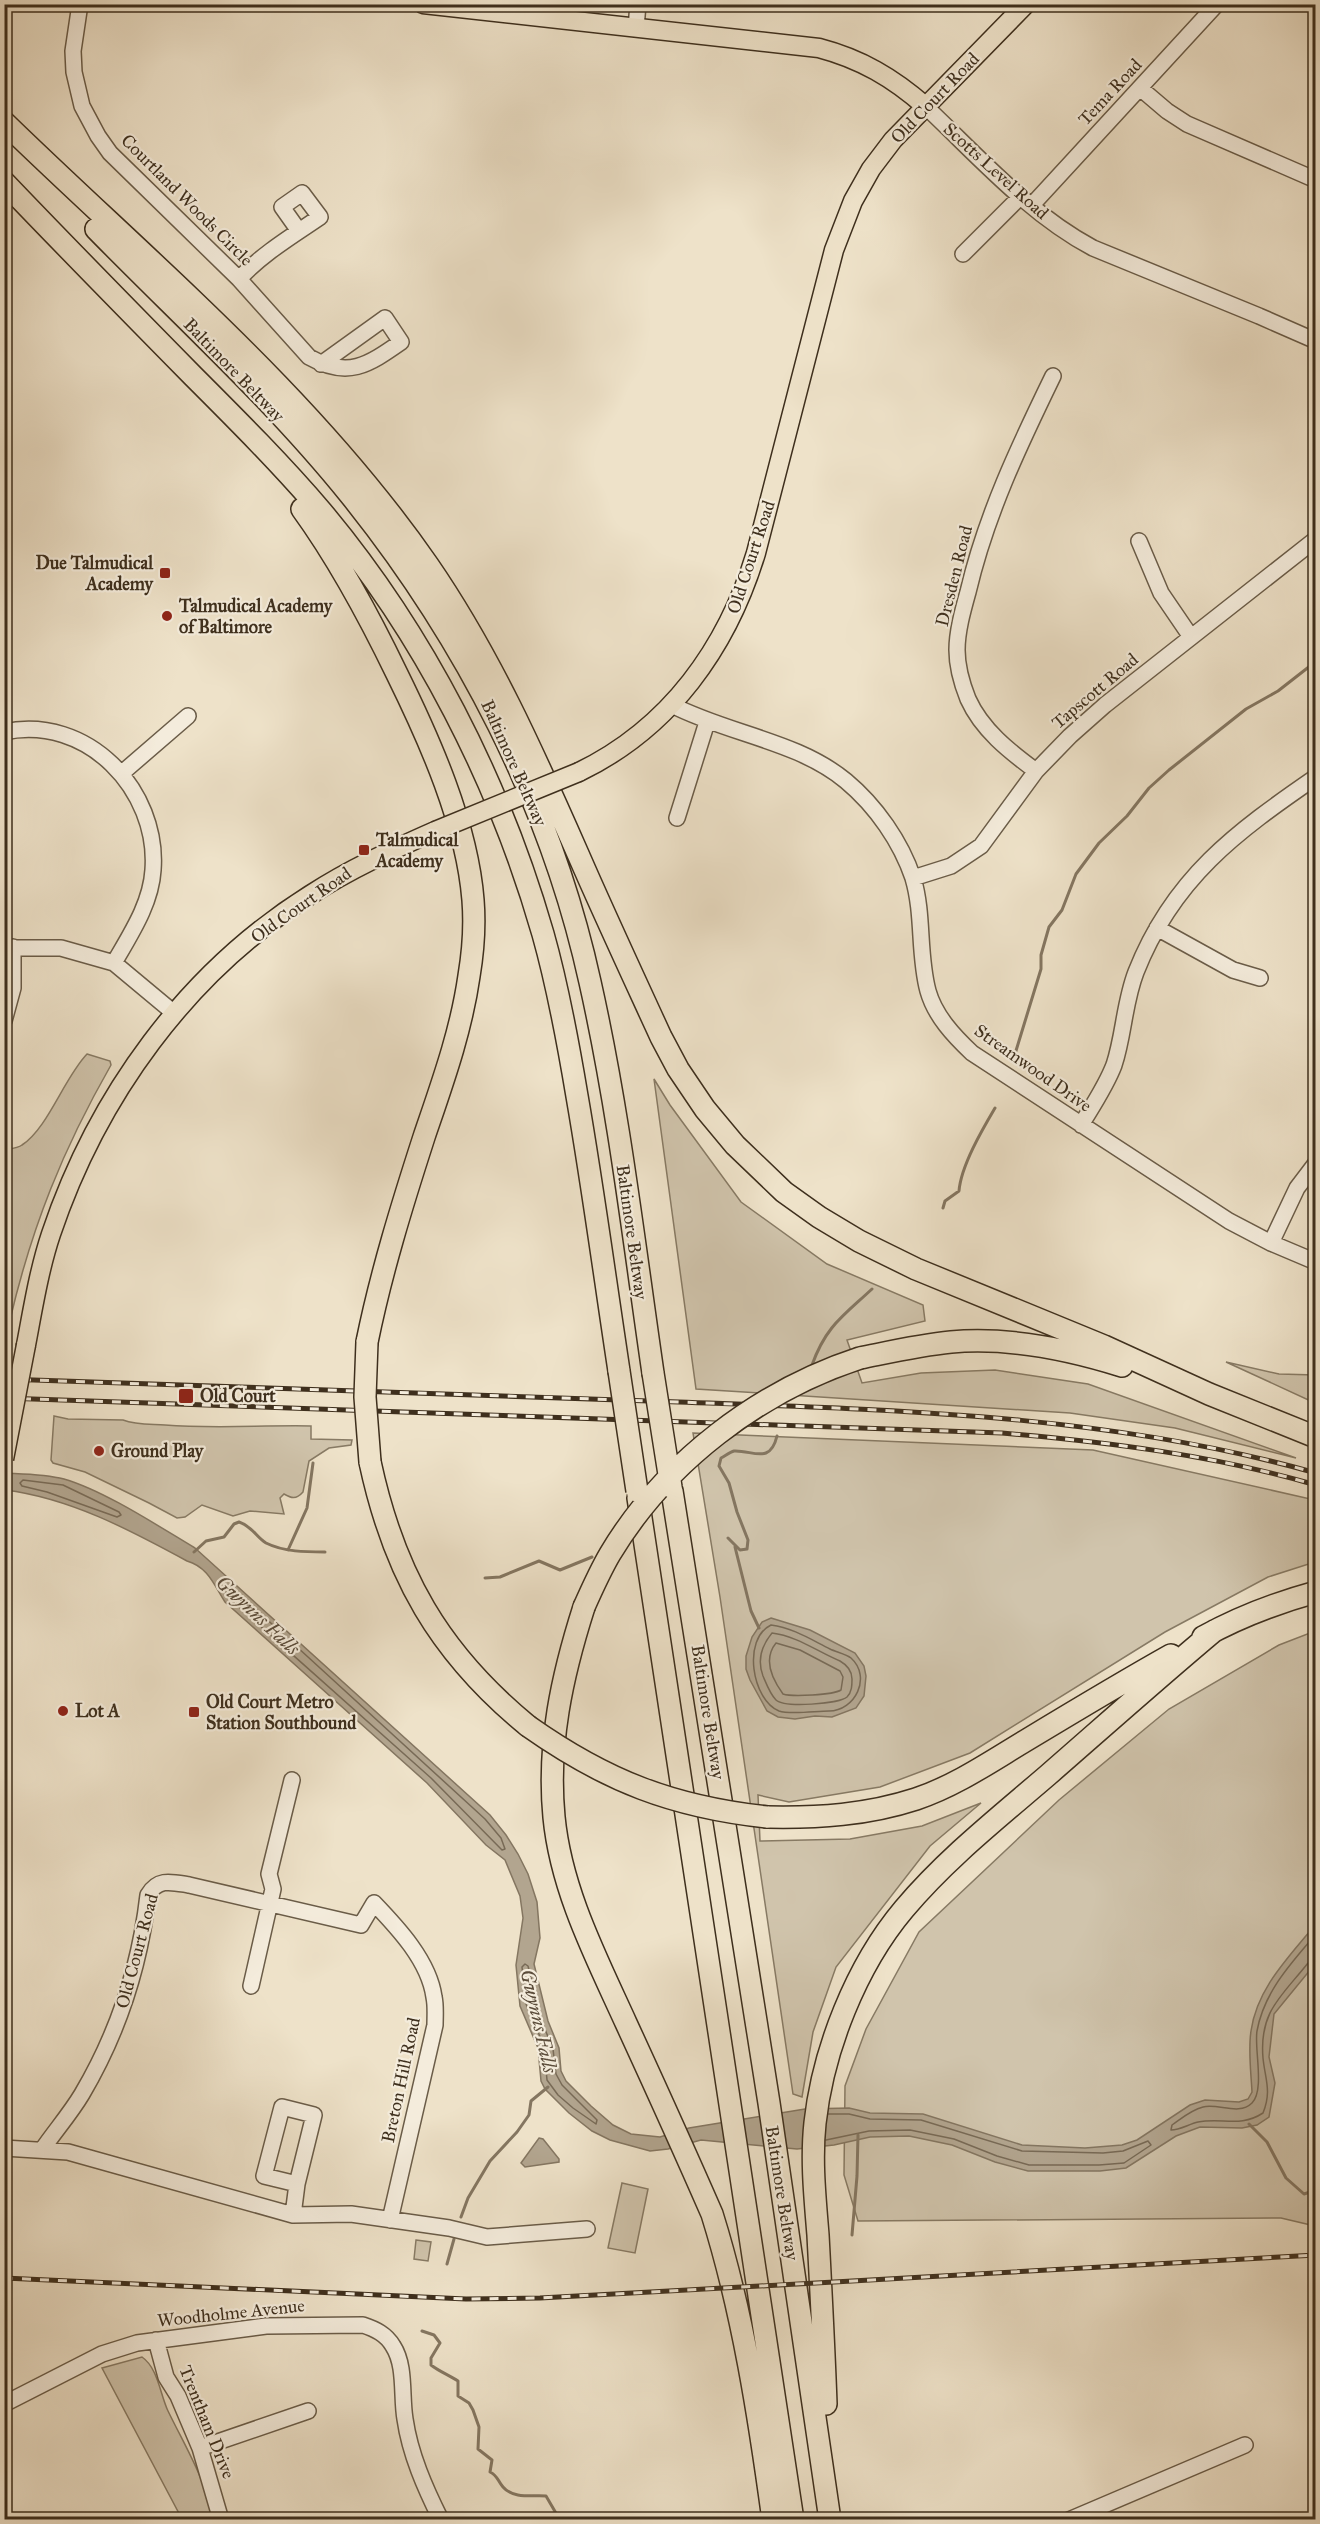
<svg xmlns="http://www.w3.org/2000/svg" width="1320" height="2524" font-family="'IM FELL Great Primer',serif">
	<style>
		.green { fill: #d0c4ac; stroke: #877a64; stroke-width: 1.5 }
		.water { fill: #b2a58f; stroke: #847661; stroke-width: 1.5 }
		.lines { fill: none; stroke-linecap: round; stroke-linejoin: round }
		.shore { stroke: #786a56; stroke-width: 1.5 }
		.stream { stroke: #847661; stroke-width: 3 }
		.minor-casing { stroke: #6a5c48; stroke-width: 18 }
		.major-casing { stroke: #3e2f1d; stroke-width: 21 }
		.highway-casing { stroke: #3e2f1d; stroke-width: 24 }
		.minor { stroke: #f4ecdc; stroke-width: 15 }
		.major { stroke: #eee2c9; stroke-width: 18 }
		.highway { stroke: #eee2c9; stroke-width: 21 }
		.rail-casing { stroke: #3e2f1d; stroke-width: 5 }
		.rail { stroke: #f4ecdc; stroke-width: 3; stroke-dasharray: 9; stroke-linecap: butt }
		.major-bridge-casing { stroke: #3e2f1d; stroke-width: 21; stroke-linecap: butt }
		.highway-bridge-casing { stroke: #3e2f1d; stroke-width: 24; stroke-linecap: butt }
		.major-bridge { stroke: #eee2c9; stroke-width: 18 }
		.highway-bridge { stroke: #eee2c9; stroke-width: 21 }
		.poi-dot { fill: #8f2418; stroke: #f4ecdc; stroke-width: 2 }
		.labels { text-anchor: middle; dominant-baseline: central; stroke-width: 4.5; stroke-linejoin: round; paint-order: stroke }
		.street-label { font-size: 18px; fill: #3e2f1d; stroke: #f4ecdc }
		.poi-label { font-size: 18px; font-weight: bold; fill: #3e2f1d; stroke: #f4ecdc; text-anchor: start }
		.water-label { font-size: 20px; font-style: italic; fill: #5b4c3a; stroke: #f4ecdc }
	</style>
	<rect width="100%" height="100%" fill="#eee2c9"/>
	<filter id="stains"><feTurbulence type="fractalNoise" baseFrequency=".00333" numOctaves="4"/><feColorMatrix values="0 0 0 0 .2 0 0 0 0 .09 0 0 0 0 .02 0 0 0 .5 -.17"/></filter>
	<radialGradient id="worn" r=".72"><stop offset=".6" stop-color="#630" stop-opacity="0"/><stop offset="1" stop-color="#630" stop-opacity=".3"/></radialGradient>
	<path class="green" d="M87,1054L110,1061L111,1065C63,1149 32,1226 10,1320L8,1334H10L5,1355V1284L10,1270L5,1250L7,1210L4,1203L5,1150C10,1149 18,1148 22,1145C48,1128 64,1078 87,1054Z
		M654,1079L670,1105L741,1202L827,1264L923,1305L925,1321L847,1340L862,1383L921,1373L995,1370L1088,1384L1296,1458L1175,1428L1070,1413L696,1389Z
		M1226,1362L1279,1374L1315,1375V1403Z
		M54,1416L68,1419L123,1420C136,1425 151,1424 165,1425C214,1429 262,1425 311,1426V1439L352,1440L351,1445L329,1448L309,1461L303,1492C296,1500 291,1498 284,1494L280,1498L284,1514L250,1511L233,1516L202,1505L185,1517L177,1518L149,1503L85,1472L53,1463L51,1460Z
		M693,1433L1093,1450L1315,1500V1562L1268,1577L1165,1632L970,1753L880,1787L789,1802L758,1795L760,1841L850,1839L922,1826L981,1803L930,1846L836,1967L813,2032L802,2097L793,2094L720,1597Z
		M1315,1631V2226L1281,2218L858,2221L844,2175L845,2086L866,2029L919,1932L1059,1800L1169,1709L1279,1645Z
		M622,2183L648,2189L635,2253L608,2248Z
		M416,2240L431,2242L428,2261L414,2259Z
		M142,2357C158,2368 160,2394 168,2411C186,2448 205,2478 213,2519H182L102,2368Z"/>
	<path class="water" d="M4,1473C24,1474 45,1474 64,1479C105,1491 158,1526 195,1548L490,1815L506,1835L518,1854L528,1874L537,1902L540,1938L534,1964L548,2021L559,2048L561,2071L566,2081L591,2106L613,2125L631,2134L660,2137L689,2128L805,2109L849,2108L870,2113L923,2114L1022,2145L1085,2148L1122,2145L1137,2140L1190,2105L1205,2100L1239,2102L1248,2099L1252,2092C1251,2072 1248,2050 1251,2031C1257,1988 1289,1957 1315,1925V1964L1274,2014L1269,2057L1275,2083L1269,2117L1257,2125L1242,2128L1200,2127L1176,2136L1126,2168L1100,2171H1028L995,2162L952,2145L909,2136L870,2137L834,2145L797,2149L701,2140L668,2149L650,2151L610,2140L592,2131L569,2113L545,2089L541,2081L538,2048L520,2006L516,1965L523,1918L520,1896L505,1860L486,1845L427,1783L225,1602C214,1585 208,1567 187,1561C130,1530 70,1498 5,1490Z
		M771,1618L810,1630L855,1653L864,1666L866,1676L864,1696L856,1708L832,1717L815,1716L795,1719L778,1717L767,1711L750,1680L746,1669V1656L752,1637L762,1622Z
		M539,2138L543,2139L559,2159V2162L525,2167L521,2163Z"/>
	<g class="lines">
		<path class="shore" d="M23,1480L63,1485L119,1512L121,1515L117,1517L47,1492L22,1486L20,1483Z
			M225,1585H229L261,1614L485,1819L501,1838L505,1849L502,1850L431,1778L230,1599L224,1589Z
			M771,1625C793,1628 810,1639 830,1649C836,1652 846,1654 851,1658C872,1677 855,1711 829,1711C816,1711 790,1715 779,1711C752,1700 742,1639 771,1625Z
			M772,1633C797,1636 818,1652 840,1661C847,1665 852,1671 852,1679C852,1685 852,1692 847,1697C839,1704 784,1708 776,1700C770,1694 766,1683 763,1676C757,1660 762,1645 772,1633Z
			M776,1643L800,1650L840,1671L843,1677L841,1690C833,1695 792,1697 783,1694C772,1679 763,1659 776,1643Z
			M1316,1934C1291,1963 1264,1992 1257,2031C1254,2048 1265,2090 1252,2103C1239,2116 1218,2103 1203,2107C1191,2110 1182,2118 1172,2125L1171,2130C1180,2130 1189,2124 1198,2122C1222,2117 1240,2128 1263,2113C1272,2091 1265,2079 1263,2058C1259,2011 1282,1996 1308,1963L1316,1961
			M525,1964L528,1966L542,2022L553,2049L556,2074L562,2085L597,2120L596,2124L573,2108L558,2095L547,2080L544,2046L526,2004L522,1967Z
			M826,2140L869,2131L910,2130L954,2139L997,2156L1029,2165H1099L1124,2163L1151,2145L1148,2141L1123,2151L1103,2153L1022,2151L921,2120L870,2119L849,2114H828"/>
		<path class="stream" d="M1015,1054L1041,969V955L1049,927L1062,910L1076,874L1099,843L1127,816L1149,788L1169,770L1246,709L1278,691L1310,666L1316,656
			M943,1208L945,1201L959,1191C961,1166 982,1130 995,1108
			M812,1365C826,1326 843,1316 872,1289
			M728,1538L740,1550L747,1549L748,1540L737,1512L729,1483L719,1466L721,1458C725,1456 730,1452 734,1451C753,1450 770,1465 777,1436
			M735,1547L751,1611L759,1628
			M288,1550L307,1508L313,1463
			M194,1552L206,1541L224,1537L234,1524L239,1522C253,1527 256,1537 266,1543C284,1552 306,1552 325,1552
			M485,1578L500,1577L539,1561L560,1570L592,1557
			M1249,2124L1267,2142L1286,2178L1304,2194L1316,2190
			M461,2217L468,2198L490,2161L517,2132L529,2115L531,2101L548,2087
			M852,2235L857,2176L858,2135
			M447,2264L454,2239
			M422,2331L434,2335L440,2343L431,2358V2365C440,2372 449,2375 458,2381V2396L469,2403L473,2410L479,2427L478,2449L492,2460L490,2472C498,2476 497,2480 503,2487C513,2499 533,2495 546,2496L560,2520"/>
		<defs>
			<path id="minor" d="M80,4L73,51L74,72L82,106L98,136L110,153L239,279L309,357C348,379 368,365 401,342L385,318L321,364
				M636,28L638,4
				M1140,88L1167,111L1187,124L1316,180
				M925,106C978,156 1029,214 1093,248L1259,316L1316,341
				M1032,205L1217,4
				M963,254L1021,196
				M239,279C262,254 292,236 320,217L302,193L282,207L299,231
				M1139,541L1161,593L1191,637
				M672,705C728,734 798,741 846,781C876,806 901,842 913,878C924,915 918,954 928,991C935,1016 954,1036 972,1053L1229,1221L1271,1243L1316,1262
				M4,732C87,714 159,790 153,870C151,904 130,935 114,963
				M1036,771C1009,751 982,730 968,699C962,684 957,666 957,650C957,631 963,610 968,592C986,515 1019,446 1053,376
				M122,773L188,716
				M677,818L707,722
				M913,878L951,866L981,846L1036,771L1070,736L1105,705L1316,539
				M1157,928L1233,970L1260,978
				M4,948H61L114,963L174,1013
				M4,1021L13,988V947
				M1081,1125C1093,1105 1106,1086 1114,1065C1124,1035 1124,1003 1136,972C1173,878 1236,832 1316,777
				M1271,1243L1297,1188L1316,1163
				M251,1986L273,1889L269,1874L292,1780
				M4,2148L68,2152L293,2215L351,2214L449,2228L487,2237L587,2229
				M42,2150C55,2131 70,2114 82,2094C118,2033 140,1965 148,1895C158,1878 171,1882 189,1885L361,1925L374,1903C398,1928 429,1961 434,1997C436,2006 435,2016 435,2025L390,2220
				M293,2215L297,2184L314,2115L282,2107L264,2176L297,2184
				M156,2340L166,2377L178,2396L200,2448L221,2520
				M4,2404L102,2354L137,2343L266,2326L363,2325C375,2329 386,2334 393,2346C406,2366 401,2396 405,2419C410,2454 425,2488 441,2520
				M200,2448L308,2411
				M1069,2520L1245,2445"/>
			<path id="major" d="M423,4L819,48C861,59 893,78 925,106
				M579,772C670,728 727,648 756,553L834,250L853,201L871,169L893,140L1026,4
				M26,1345C33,1308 39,1270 51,1234C97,1097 186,973 310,895C350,869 392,850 435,831"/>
			<path id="highway" d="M4,122C150,264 311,396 428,565C490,655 534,754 578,854C605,916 633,976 661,1037L678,1069L705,1109L735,1145L784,1192L819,1217L859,1241L916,1269L1104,1346L1209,1394L1316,1437
				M4,182C67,248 130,312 193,376C237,420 282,465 322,512C424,634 499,781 543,934C558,987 568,1042 577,1096C593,1188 605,1279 619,1371
				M96,229C181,316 274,400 351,496C465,638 551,804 590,982C619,1111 634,1243 653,1373
				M302,509C339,560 369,616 397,674C430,741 467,824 473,900C475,925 473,952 469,976C461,1032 442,1084 424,1137C402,1205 381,1273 367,1342
				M860,1358C890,1352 920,1345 951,1342C1008,1337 1068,1349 1122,1366
				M370,1462C394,1574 439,1653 528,1726
				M672,1491L769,2103L830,2520
				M638,1498L793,2520
				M584,1607C562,1676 547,1744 554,1817C561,1890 596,1957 626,2023C655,2086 684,2150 712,2214C743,2313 759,2417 773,2520
				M1203,1637C1239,1617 1276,1603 1316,1592
				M767,1817C818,1818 867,1815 916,1799C955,1786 990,1762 1025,1741C1073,1712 1121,1683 1171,1655
				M826,2404C824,2347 821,2292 818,2235C815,2198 811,2160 815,2123C823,2050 856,1966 904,1909C946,1859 998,1818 1048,1775C1103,1727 1158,1678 1214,1631"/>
		</defs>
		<use href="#minor" class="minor-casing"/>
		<use href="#major" class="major-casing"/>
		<use href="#highway" class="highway-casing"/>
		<use href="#minor" class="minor"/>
		<use href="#major" class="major"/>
		<use href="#highway" class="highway"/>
		<defs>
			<path id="rail" d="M4,1379C229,1387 454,1394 679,1402C893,1410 1108,1414 1316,1473
				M4,1398L1002,1433C1108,1442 1213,1455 1316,1485
				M4,2278L466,2299L540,2298L834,2282L1316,2255"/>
		</defs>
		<use href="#rail" class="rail-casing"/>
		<use href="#rail" class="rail"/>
		<defs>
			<path id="major-bridge" d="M435,831L579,772
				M4,1459L26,1345"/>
			<path id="highway-bridge" d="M367,1342L365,1397L370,1462
				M619,1371L637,1491
				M653,1373L671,1487
				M584,1607C592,1589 600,1571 610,1554C665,1462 759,1391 860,1358
				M528,1726C606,1781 673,1807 767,1817"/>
		</defs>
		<use href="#major-bridge" class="major-bridge-casing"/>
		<use href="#highway-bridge" class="highway-bridge-casing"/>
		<use href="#major-bridge" class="major-bridge"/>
		<use href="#highway-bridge" class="highway-bridge"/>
	</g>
	<g class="poi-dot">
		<rect x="159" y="567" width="12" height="12" rx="3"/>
		<circle cx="167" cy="616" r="6"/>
		<rect x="358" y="844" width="12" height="12" rx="3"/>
		<rect x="178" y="1388" width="16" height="16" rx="3"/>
		<circle cx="99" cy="1451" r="6"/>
		<circle cx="63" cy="1711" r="6"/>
		<rect x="188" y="1706" width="12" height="12" rx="3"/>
	</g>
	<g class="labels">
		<g class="street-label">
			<text transform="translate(1110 92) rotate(-47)">Tema Road</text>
			<text transform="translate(935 98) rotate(-46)">Old Court Road</text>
			<text transform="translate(996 171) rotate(42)">Scotts Level Road</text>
			<text transform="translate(187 200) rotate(45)">Courtland Woods Circle</text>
			<text transform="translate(234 370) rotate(46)">Baltimore Beltway</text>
			<text transform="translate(751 557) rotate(-72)">Old Court Road</text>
			<text transform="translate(954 576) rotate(-76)">Dresden Road</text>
			<text transform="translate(1095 691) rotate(-40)">Tapscott Road</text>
			<text transform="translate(514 763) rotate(66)">Baltimore Beltway</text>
			<text transform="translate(301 905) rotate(-35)">Old Court Road</text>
			<text transform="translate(1033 1068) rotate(35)">Streamwood Drive</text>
			<text transform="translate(632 1232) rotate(82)">Baltimore Beltway</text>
			<text transform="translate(708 1712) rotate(81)">Baltimore Beltway</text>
			<text transform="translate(137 1951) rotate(-75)">Old Court Road</text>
			<text transform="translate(401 2080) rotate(-78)">Breton Hill Road</text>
			<text transform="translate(782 2193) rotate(81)">Baltimore Beltway</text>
			<text transform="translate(231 2313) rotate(-6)">Woodholme Avenue</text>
			<text transform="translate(207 2422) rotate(68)">Trentham Drive</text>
		</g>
		<g class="poi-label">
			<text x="153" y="563" text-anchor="end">Due Talmudical<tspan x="153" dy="21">Academy</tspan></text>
			<text x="179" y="606">Talmudical Academy<tspan x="179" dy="21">of Baltimore</tspan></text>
			<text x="376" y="840">Talmudical<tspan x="376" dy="21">Academy</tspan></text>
			<text x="200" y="1396">Old Court</text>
			<text x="111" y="1451">Ground Play</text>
			<text x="206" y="1702">Old Court Metro<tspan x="206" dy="21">Station Southbound</tspan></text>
			<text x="75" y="1711">Lot A</text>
		</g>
		<g class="water-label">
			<text transform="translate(258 1615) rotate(43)">Gwynns Falls</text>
			<text transform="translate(539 2021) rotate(77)">Gwynns Falls</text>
		</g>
	</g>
	<rect width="1320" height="2524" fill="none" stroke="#eee2c9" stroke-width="24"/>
	<rect x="6" y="6" width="1308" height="2512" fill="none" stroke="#3e2f1d" stroke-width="3"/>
	<rect x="12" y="12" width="1296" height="2500" fill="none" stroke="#3e2f1d" stroke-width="1.5"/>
	<rect width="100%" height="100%" filter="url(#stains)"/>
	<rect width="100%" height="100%" fill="url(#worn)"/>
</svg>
